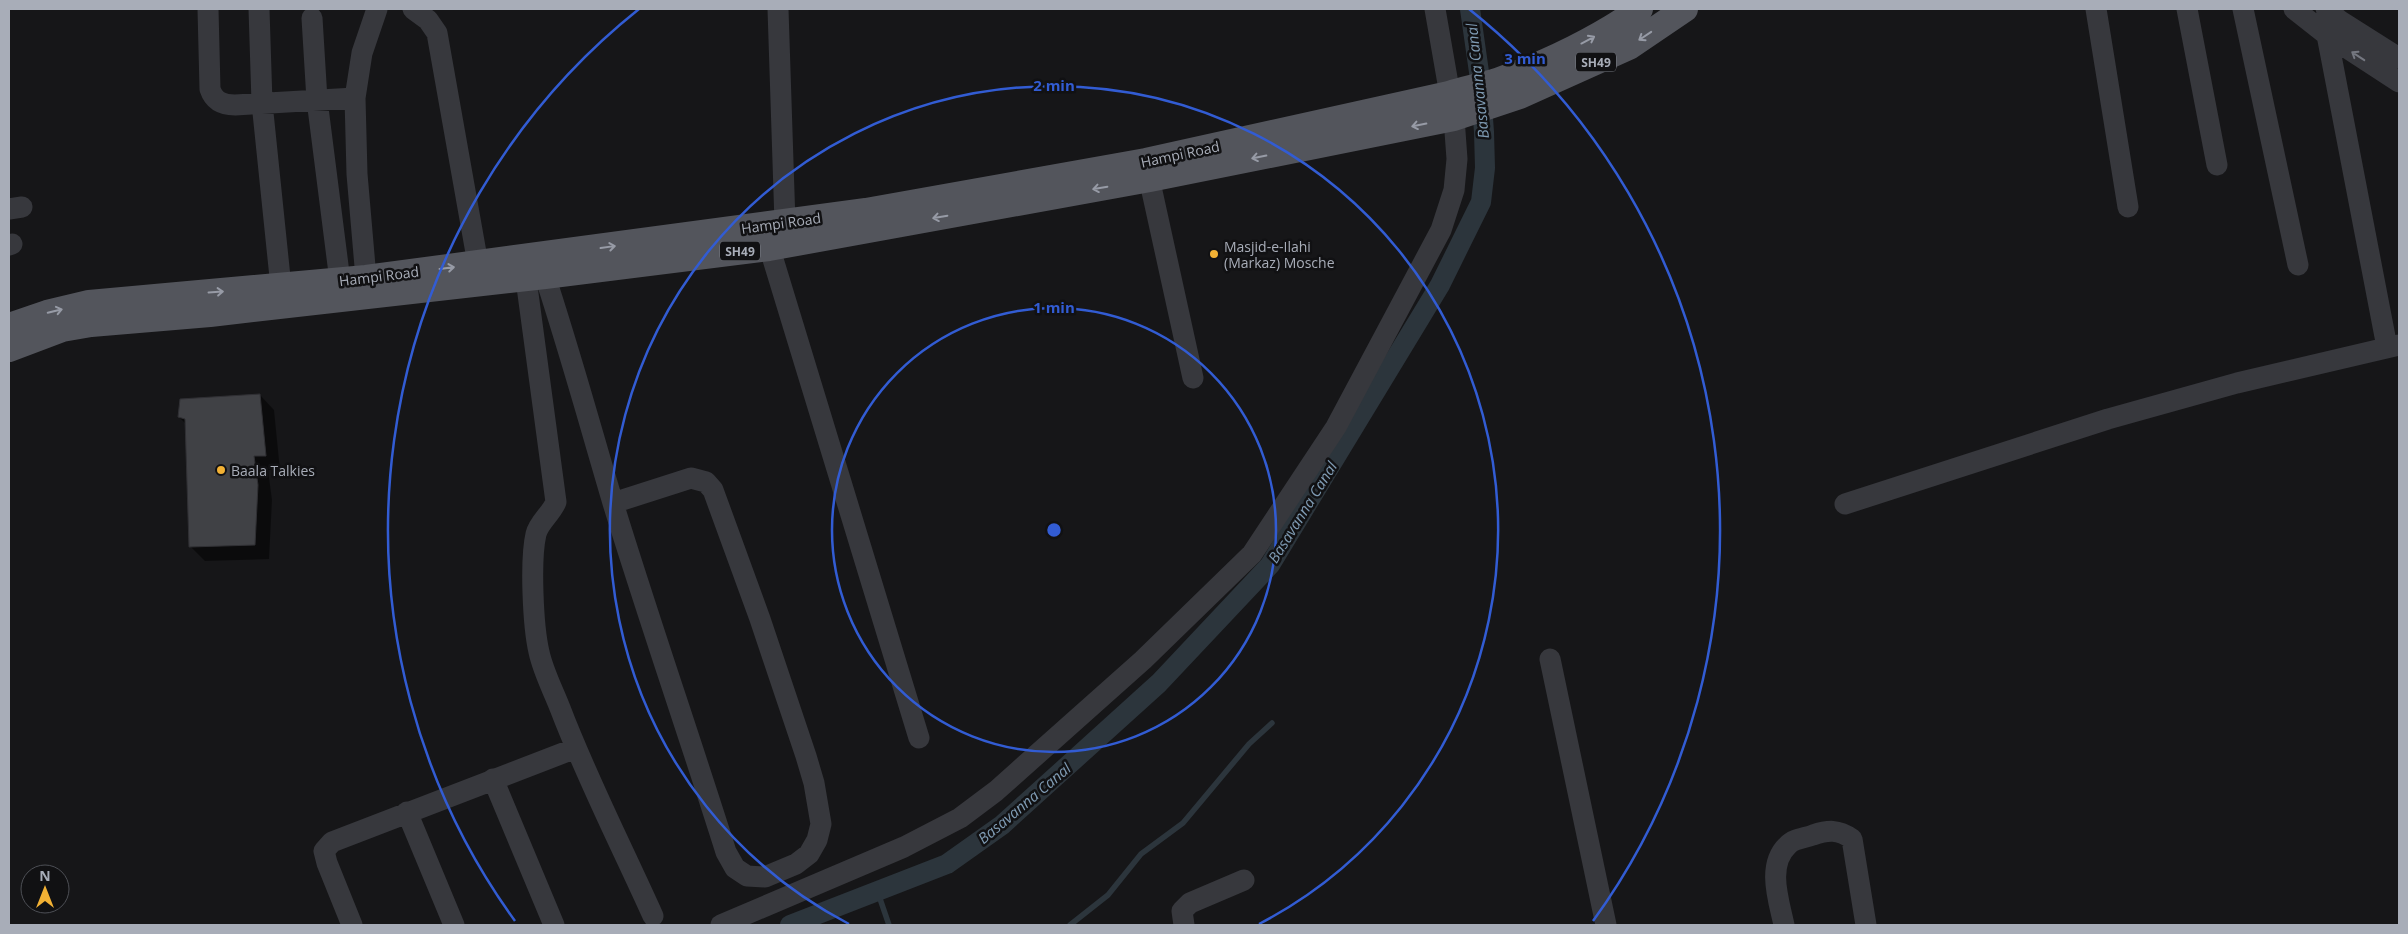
<svg xmlns="http://www.w3.org/2000/svg" width="2408" height="934" font-family="'Open Sans',sans-serif">
	<style>
		.shadow { fill: #0007 }
		.lines { fill: none; stroke-linecap: round; stroke-linejoin: round }
		.stream { stroke: #2c353c; stroke-width: 5.5 }
		.canal { stroke: #2c353c; stroke-width: 20 }
		.building { fill: #404145; stroke: #303034 }
		.minor { stroke: #37383d; stroke-width: 21 }
		.major { stroke: #53555c; stroke-width: 26 }
		.oneway { stroke: #979ba6 }
		.oneway2 { stroke: #757881 }
		.ring { fill: none; stroke: #325cd3; stroke-width: 2.5 }
		.poi-dot { fill: #f2b134; stroke: #111113; stroke-width: 2 }
		.labels { text-anchor: middle; dominant-baseline: central; stroke-width: 5; stroke-linejoin: round; paint-order: stroke }
		.shield { fill: #111113; stroke: #7b7e86; stroke-width: 1 }
		.shield-label { font-size: 12px; font-weight: bold; fill: #a8adb8 }
		.street-label { font-size: 14px; fill: #a8adb8; stroke: #111113 }
		.poi-label { font-size: 14px; fill: #a8adb8; stroke: #111113; text-anchor: start }
		.water-label { font-size: 15px; font-style: italic; fill: #7f9bb3; stroke: #111113 }
		.centre { fill: #325cd3; stroke: #111113; stroke-width: 2.5 }
		.ring-label { font-size: 15px; text-anchor: middle; font-weight: bold; fill: #325cd3; stroke: #111113; stroke-width: 5; stroke-linejoin: round; paint-order: stroke }
	</style>
	<rect width="100%" height="100%" fill="#161618"/>
	<path class="shadow" d="M260,395L274,410L280,470H268L272,500L269,559L205,561L191,547L186,424L179,417Z"/>
	<g class="lines">
		<path class="stream" d="M877,890L889,925
			M1070,925L1108,895L1141,854L1183,823L1249,744L1272,723"/>
		<path class="canal" d="M790,925L947,864L1002,825L1159,683L1270,565L1440,285L1481,202L1485,168L1484,132L1480,79L1470,9"/>
	</g>
	<path class="building" d="M260,394L266,456H254L258,485L255,545L189,547L185,419L178,417L180,399Z"/>
	<g class="lines">
		<path class="minor" d="M208,9L210,89C214,101 222,105 235,105L355,98
			M259,9L262,103L281,287
			M413,9L428,20L437,33L478,264
			M778,9L785,223
			M2096,9L2128,207
			M2187,9L2217,165
			M2243,9L2298,265
			M2294,9L2327,35L2399,82
			M2326,9L2339,20L2399,58
			M312,18L317,100L340,281
			M2327,35L2387,347
			M1146,164L1193,378
			M9,209L22,207
			M765,233L919,738
			M9,245L12,244
			M540,261C567,341 589,422 613,503C649,620 689,735 726,852L735,868L747,876L765,877L796,864L809,854L817,840L821,824L814,783L806,756L760,619L713,490L706,482L691,478L613,503
			M366,278L357,174L355,98L362,53L377,9
			M526,279L556,502C551,514 539,522 536,534C530,560 533,626 539,652C543,671 553,690 560,708C587,779 622,847 653,916
			M1845,504L2108,419L2237,383L2399,345
			M1550,659L1606,925
			M493,779L554,925
			M407,812L454,925
			M352,925L327,863L324,851L332,842L576,748
			M721,925L904,847L960,818L996,791L1143,660L1252,554L1336,427L1441,230L1454,190L1457,159L1454,118L1435,9
			M1184,925L1182,911L1190,903L1244,880
			M1784,925C1779,901 1766,865 1788,845C1793,839 1805,838 1813,835C1828,830 1838,829 1852,839L1866,925"/>
		<path class="major" d="M9,326L47,313L89,303L366,278L866,211L1146,161L1449,94C1464,89 1481,86 1497,81C1547,63 1597,39 1640,9
			M9,349L62,329L91,324L210,314L545,276L769,248L1150,179L1454,118L1520,96L1629,47L1685,9"/>
	</g>
	<defs><path id="oneway-shaft" d="M-6 0H5M1.5-3L5.5 0L1.5 3" fill="none" stroke-width="1.6" stroke-linecap="round" stroke-linejoin="round" transform="scale(1.25)"/></defs>
	<g class="oneway">
		<use href="#oneway-shaft" transform="translate(1645 36) rotate(146)"/>
		<use href="#oneway-shaft" transform="translate(1588 40) rotate(-28)"/>
		<use href="#oneway-shaft" transform="translate(1419 125) rotate(169)"/>
		<use href="#oneway-shaft" transform="translate(1259 157) rotate(169)"/>
		<use href="#oneway-shaft" transform="translate(1100 188) rotate(170)"/>
		<use href="#oneway-shaft" transform="translate(940 217) rotate(170)"/>
		<use href="#oneway-shaft" transform="translate(608 247) rotate(-8)"/>
		<use href="#oneway-shaft" transform="translate(447 268) rotate(-7)"/>
		<use href="#oneway-shaft" transform="translate(216 292) rotate(-4)"/>
		<use href="#oneway-shaft" transform="translate(55 311) rotate(-14)"/>
	</g>
	<use class="oneway2" href="#oneway-shaft" transform="translate(2358 56) rotate(-147)"/>
	<g class="ring">
		<circle cx="1054" cy="530" r="222"/>
		<path d="M849 924A444 444 0 1 1 1259 924"/>
		<path d="M515 921A666 666 0 0 1 639 9M1469 9A666 666 0 0 1 1593 921"/>
	</g>
	<g class="poi-dot">
		<circle cx="1214" cy="254" r="5"/>
		<circle cx="221" cy="470" r="5"/>
	</g>
	<g class="labels">
		<g class="shield">
			<rect x="1576" y="52.5" width="40" height="19" rx="4"/>
			<rect x="720" y="241.5" width="40" height="19" rx="4"/>
		</g>
		<g class="shield-label">
			<text x="1596" y="62">SH49</text>
			<text x="740" y="251">SH49</text>
		</g>
		<g class="street-label">
			<text transform="translate(1180 154) rotate(-12)">Hampi Road</text>
			<text transform="translate(781 223) rotate(-8)">Hampi Road</text>
			<text transform="translate(379 276) rotate(-7)">Hampi Road</text>
		</g>
		<g class="poi-label">
			<text x="1224" y="246">Masjid-e-Ilahi<tspan x="1224" dy="16">(Markaz) Mosche</tspan></text>
			<text x="231" y="470">Baala Talkies</text>
		</g>
		<g class="water-label">
			<text transform="translate(1477 81) rotate(-96)">Basavanna Canal</text>
			<text transform="translate(1302 512) rotate(-58)">Basavanna Canal</text>
			<text transform="translate(1024 803) rotate(-40)">Basavanna Canal</text>
		</g>
	</g>
	<circle cx="1054" cy="530" r="8" class="centre"/>
	<g class="ring-label">
		<text x="1525" y="64">3 min</text>
		<text x="1054" y="91">2 min</text>
		<text x="1054" y="313">1 min</text>
	</g>
	<rect width="2408" height="934" fill="none" stroke="#a8adb8" stroke-width="20"/>
	<g transform="translate(45 889)"><circle r="24" fill="#111113" stroke="#4d4f55"/>
	<path d="M0-4L9 19L0 12L-9 19Z" fill="#f2b134"/>
	<text y="-8" font-size="14" font-weight="bold" text-anchor="middle" fill="#a8adb8">N</text>
	</g>
</svg>
